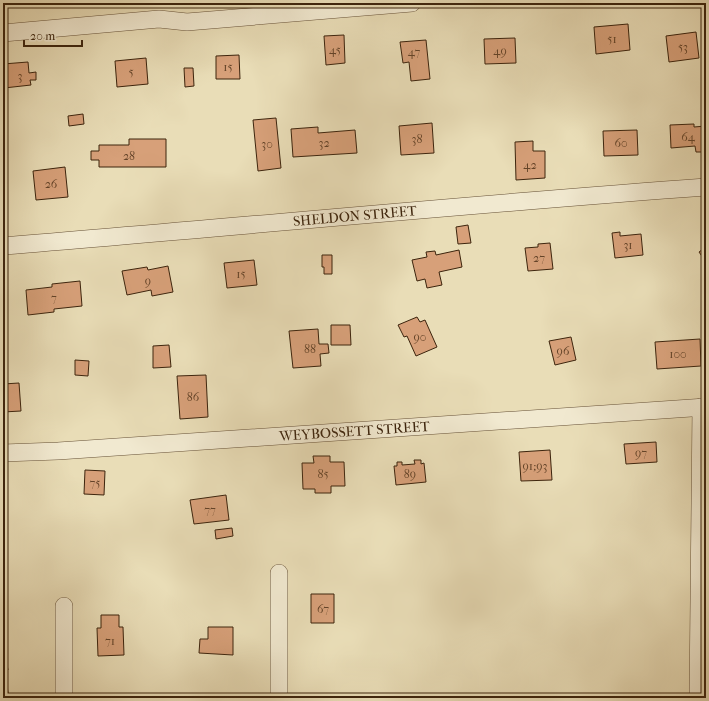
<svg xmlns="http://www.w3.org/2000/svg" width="709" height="701" font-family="'IM FELL French Canon',serif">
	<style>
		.building { fill: #d7a079; stroke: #3c240d }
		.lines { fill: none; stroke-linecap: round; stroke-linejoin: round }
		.street-casing { stroke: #675238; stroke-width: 18 }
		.street { stroke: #f1e9d0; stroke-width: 17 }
		.labels { text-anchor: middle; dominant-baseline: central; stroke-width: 4; stroke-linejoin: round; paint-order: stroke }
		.number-label { font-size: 12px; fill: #634328 }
		.street-label { font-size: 14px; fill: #3c240d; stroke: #f1e9d0 }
	</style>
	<rect width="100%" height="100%" fill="#e9ddb7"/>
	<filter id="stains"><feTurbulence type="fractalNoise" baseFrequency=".005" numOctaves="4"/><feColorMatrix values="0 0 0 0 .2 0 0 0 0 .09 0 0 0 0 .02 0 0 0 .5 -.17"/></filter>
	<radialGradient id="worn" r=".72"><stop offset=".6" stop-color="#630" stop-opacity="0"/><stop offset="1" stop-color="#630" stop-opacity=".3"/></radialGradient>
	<path class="building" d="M628,24L630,50L596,54L594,27Z
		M696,32L699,58L669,62L666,36Z
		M344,35L345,63L326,65L324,36Z
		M515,38L516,63L485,64L484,39Z
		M426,40L430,79L411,81L409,62L403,63L400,42Z
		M239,55L240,79H216V56Z
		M146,58L148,84L117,87L115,61Z
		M28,62L29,73L36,72V80H30L31,85L4,88L3,91V64Z
		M184,68H193L194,86L185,87Z
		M83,114L84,124L69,126L68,116Z
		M276,118L281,168L258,171L253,120Z
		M432,123L434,153L401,155L399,126Z
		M694,124V127L706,126V152H696L695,146L671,148L670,125Z
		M318,127V133L355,130L357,153L293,157L291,129Z
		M637,130L638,155L604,156L603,131Z
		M129,139H166V167H99V160H91V151H99V145H129Z
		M533,141V151H545V178L516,180L515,142Z
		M65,167L68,197L36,200L33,171Z
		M468,225L471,243L458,244L456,227Z
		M620,232V236L641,234L643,255L615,258L612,233Z
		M550,243L553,269L528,271L525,248L538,247V244Z
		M706,247V262L699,252Z
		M459,250L462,267L439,272L442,285L427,288L425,279L417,281L412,260L427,257L426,252L435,251L436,255Z
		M322,255H332V274H324V267H322Z
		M254,260L257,285L227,288L224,263Z
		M168,266L173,292L152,296L151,290L127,295L122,271L147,267L148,270Z
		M80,281L82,306L54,309V312L28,315L26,290L52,287V284Z
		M417,317L420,322L425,320L437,347L416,356L407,336L404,337L398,325Z
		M331,325H350L351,345H331Z
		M318,329L319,344H328L329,353L320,354L321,366L293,368L289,331Z
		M571,337L576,360L555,365L549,341Z
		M700,339L701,366L657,369L655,342Z
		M169,345L171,367L153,368V346Z
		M75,360L89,361L88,376L75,375Z
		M206,375L208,417L180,419L177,376Z
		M19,383L21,411L3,412V384Z
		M656,442L657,462L626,464L624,444Z
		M550,450L552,480L521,481L519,452Z
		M313,456H330V462H344L345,486H331V493H315V489H303L302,463H314Z
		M414,460H421V464L424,463L426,482L396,485L394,466H397V462H402V465L415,464Z
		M85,470L105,471L104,495L84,494Z
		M226,495L229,520L194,524L190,500Z
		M232,528L233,536L216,539L215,530Z
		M311,594H334V623H311Z
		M101,615H119V627H123L124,655L98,656L97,628H101Z
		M208,627H233V655L199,653L200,639H208Z
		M6,659L8,670L4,671L9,697L3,698V660Z"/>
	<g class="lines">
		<defs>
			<g id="street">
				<path d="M3,33L159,19L187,22L412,3"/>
				<path id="s1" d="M3,246C237,227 471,204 706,187"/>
				<path id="s2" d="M3,453L58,451L706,407"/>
				<path d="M279,573V698"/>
				<path d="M64,606V698"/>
				<path d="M698,698L701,407"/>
			</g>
		</defs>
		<use href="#street" class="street-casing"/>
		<use href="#street" class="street"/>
	</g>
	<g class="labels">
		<g class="number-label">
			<text x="612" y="39">51</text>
			<text x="683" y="47">53</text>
			<text x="335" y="50">45</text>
			<text x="500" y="51">49</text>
			<text x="414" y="52">47</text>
			<text x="228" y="67">15</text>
			<text x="131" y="72">5</text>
			<text x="20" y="76">3</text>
			<text x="688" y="137">64</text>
			<text x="417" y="139">38</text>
			<text x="324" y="143">32</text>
			<text x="621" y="143">60</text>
			<text x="267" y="144">30</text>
			<text x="129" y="156">28</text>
			<text x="530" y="165">42</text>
			<text x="51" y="184">26</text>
			<text x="628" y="245">31</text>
			<text x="539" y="258">27</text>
			<text x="241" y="274">15</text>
			<text x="148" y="281">9</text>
			<text x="54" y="298">7</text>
			<text x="420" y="337">90</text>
			<text x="310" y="349">88</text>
			<text x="563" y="351">96</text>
			<text x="678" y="354">100</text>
			<text x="193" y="397">86</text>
			<text x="641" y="453">97</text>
			<text x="535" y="466">91;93</text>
			<text x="323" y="474">85</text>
			<text x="410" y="474">89</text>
			<text x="95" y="483">75</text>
			<text x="210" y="510">77</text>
			<text x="323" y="609">67</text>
			<text x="110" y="641">71</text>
		</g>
		<g class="street-label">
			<text stroke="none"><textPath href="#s1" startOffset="353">SHELDON STREET</textPath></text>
			<text stroke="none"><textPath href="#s2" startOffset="352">WEYBOSSETT STREET</textPath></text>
		</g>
	</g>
	<rect width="709" height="701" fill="none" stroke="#e9ddb7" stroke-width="16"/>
	<rect x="4" y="4" width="701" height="693" fill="none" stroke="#3c240d" stroke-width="2"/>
	<rect x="8" y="8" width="693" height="685" fill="none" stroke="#3c240d"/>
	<path d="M24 40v6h58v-6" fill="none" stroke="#3c240d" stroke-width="2"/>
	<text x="30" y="40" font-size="12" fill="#3c240d" stroke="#f1e9d0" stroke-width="3" paint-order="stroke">20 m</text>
	<rect width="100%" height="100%" filter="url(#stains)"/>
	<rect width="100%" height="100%" fill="url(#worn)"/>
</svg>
